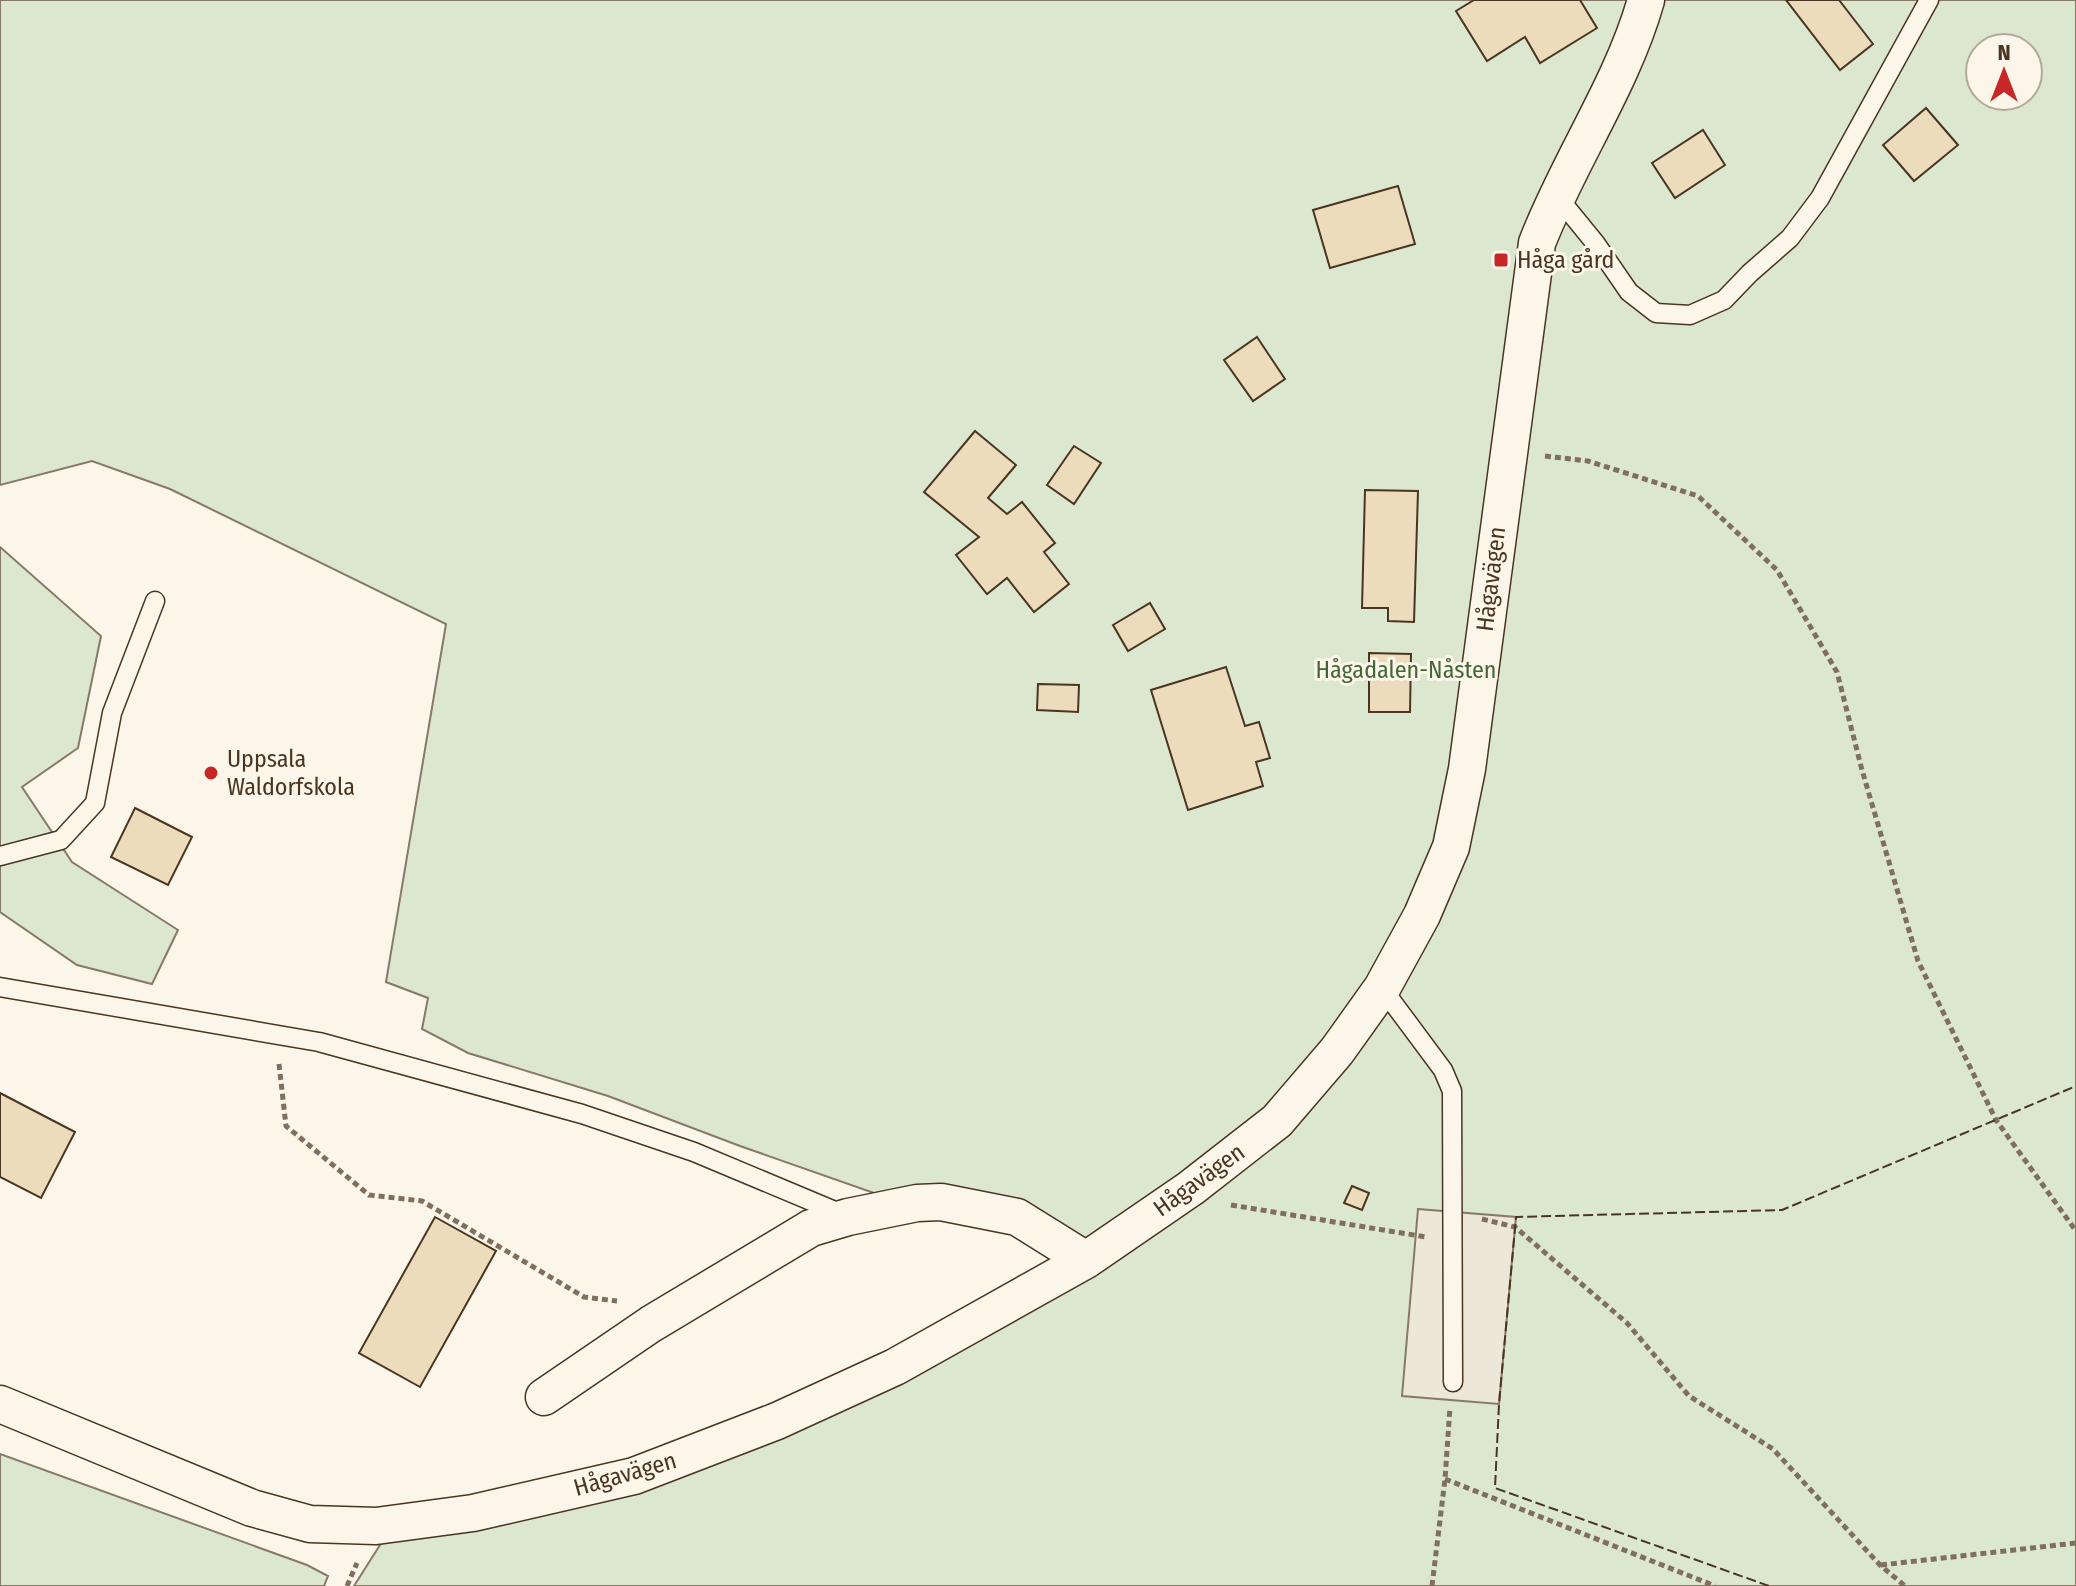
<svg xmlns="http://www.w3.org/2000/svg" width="2076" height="1586" font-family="'Fira Sans Condensed',sans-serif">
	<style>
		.green { fill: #dce7d0; stroke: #887966; stroke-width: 2; fill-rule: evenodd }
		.parking { fill: #ede7d9; stroke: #887966; stroke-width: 2 }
		.building { fill: #ecdcbc; stroke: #4a3520; stroke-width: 2 }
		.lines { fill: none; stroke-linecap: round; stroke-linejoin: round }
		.lane-casing { stroke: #4a3520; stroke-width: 21 }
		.street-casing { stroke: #4a3520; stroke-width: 39 }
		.path { stroke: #7f6f5c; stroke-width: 5; stroke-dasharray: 6 4; stroke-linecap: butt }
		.lane { stroke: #fbf6e9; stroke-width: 18 }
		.street { stroke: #fbf6e9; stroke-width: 36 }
		.fence { stroke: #4a3520; stroke-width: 2; stroke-dasharray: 10 4; stroke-linecap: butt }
		.poi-dot { fill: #c62828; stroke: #fbf6e9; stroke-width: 3 }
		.labels { text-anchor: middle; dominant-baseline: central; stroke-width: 6; stroke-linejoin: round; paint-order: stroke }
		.poi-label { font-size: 24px; fill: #4a3520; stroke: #fbf6e9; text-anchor: start }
		.street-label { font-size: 24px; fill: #4a3520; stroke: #fbf6e9 }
		.park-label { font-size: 24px; fill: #436837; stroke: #fbf6e9 }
	</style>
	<rect width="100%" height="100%" fill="#fbf6e9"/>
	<path class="green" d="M0,0H2076V1586H354L385,1537L724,1451L1081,1258L1043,1233L911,1206L740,1146L608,1096L468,1053L422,1029L428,998L386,982L446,624L170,489L92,461L0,485ZM1980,48H2028V96H1980Z
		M0,547L101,636L78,748L22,787L72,862L178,930L152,984L77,965L0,912Z
		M0,1454L307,1565L328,1576L324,1586H0Z"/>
	<path class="parking" d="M1418,1209L1516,1217L1499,1404L1402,1396Z"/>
	<path class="building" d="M1474,0H1580L1597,28L1540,63L1525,37L1487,61L1456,11Z
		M1786,0H1839L1873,44L1840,70Z
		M1926,108L1958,145L1914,181L1883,145Z
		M1703,130L1725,165L1675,198L1652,163Z
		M1398,186L1415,244L1330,268L1313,210Z
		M1257,337L1285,379L1253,401L1224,360Z
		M975,431L1016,465L988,498L1007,514L1022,502L1055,543L1044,552L1069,584L1034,612L1007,578L987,594L956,555L979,537L924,492Z
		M1074,446L1101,463L1074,504L1047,485Z
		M1365,490L1418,491L1414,622L1388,621V608H1362Z
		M1150,603L1165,629L1128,651L1113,625Z
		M1369,653L1411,654L1410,712H1369Z
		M1226,667L1245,726L1259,722L1270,758L1256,762L1263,786L1188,810L1151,690Z
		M1038,684L1079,685L1078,712L1037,710Z
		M135,808L192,837L168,885L111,857Z
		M0,1093L75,1132L41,1198L0,1177Z
		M1352,1186L1369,1193L1362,1210L1344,1203Z
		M435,1217L496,1251L420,1387L359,1353Z"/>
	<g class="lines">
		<defs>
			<path id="lane" d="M1556,195L1596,244L1629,292L1656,313L1690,315L1724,300L1750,273L1790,238L1820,198L1929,0
				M0,856L61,840L95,803L112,713L155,601
				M0,987L319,1042L582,1114L694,1152L842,1214
				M1382,988L1443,1070L1452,1091L1453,1382"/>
			<path id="street" d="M544,1397L651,1324L811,1228L848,1217L917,1203L941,1202L1017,1217L1086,1260
				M0,1404L252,1508L310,1524L376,1526L473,1513L634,1476L777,1421L895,1367L1086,1260L1191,1188L1277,1121L1337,1051L1382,988L1422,915L1451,847L1467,769L1537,243C1569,160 1622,85 1646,0"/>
		</defs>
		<use href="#lane" class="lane-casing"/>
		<use href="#street" class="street-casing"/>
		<path class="path" d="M1545,456L1588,461L1698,496L1777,570L1837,672L1862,770L1918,961L1996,1120L2076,1231
			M279,1064L286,1126L369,1195L422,1201L584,1297L617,1301
			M1231,1205L1426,1237
			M1482,1219L1515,1227L1627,1323L1689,1396L1773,1449L1880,1565L1905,1586
			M1445,1479L1715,1586
			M1881,1565L2076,1543
			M347,1586L357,1563
			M1432,1586L1445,1479L1450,1407"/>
		<use href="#lane" class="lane"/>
		<use href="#street" class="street"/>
		<path class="fence" d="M1769,1586L1495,1488L1499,1404L1516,1217L1782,1210L2076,1086"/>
	</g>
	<g class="poi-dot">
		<rect x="1493" y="252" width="16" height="16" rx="4"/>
		<circle cx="211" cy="773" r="8"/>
	</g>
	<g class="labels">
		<g class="poi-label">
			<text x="1517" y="260">Håga gård</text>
			<text x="227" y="759">Uppsala<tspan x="227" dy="28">Waldorfskola</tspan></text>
		</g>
		<g class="street-label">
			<text transform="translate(1491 579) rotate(-83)">Hågavägen</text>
			<text transform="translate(1199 1180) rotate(-36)">Hågavägen</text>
			<text transform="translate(625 1474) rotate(-16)">Hågavägen</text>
		</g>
		<g class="park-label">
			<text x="1406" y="670">Hågadalen-Nåsten</text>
		</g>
	</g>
	<g transform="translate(2004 72)"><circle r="38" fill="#fbf6e9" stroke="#b4a999" stroke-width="2"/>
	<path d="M0-6L14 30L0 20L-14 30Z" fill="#c62828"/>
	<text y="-12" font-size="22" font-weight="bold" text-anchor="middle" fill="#4a3520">N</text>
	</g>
</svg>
